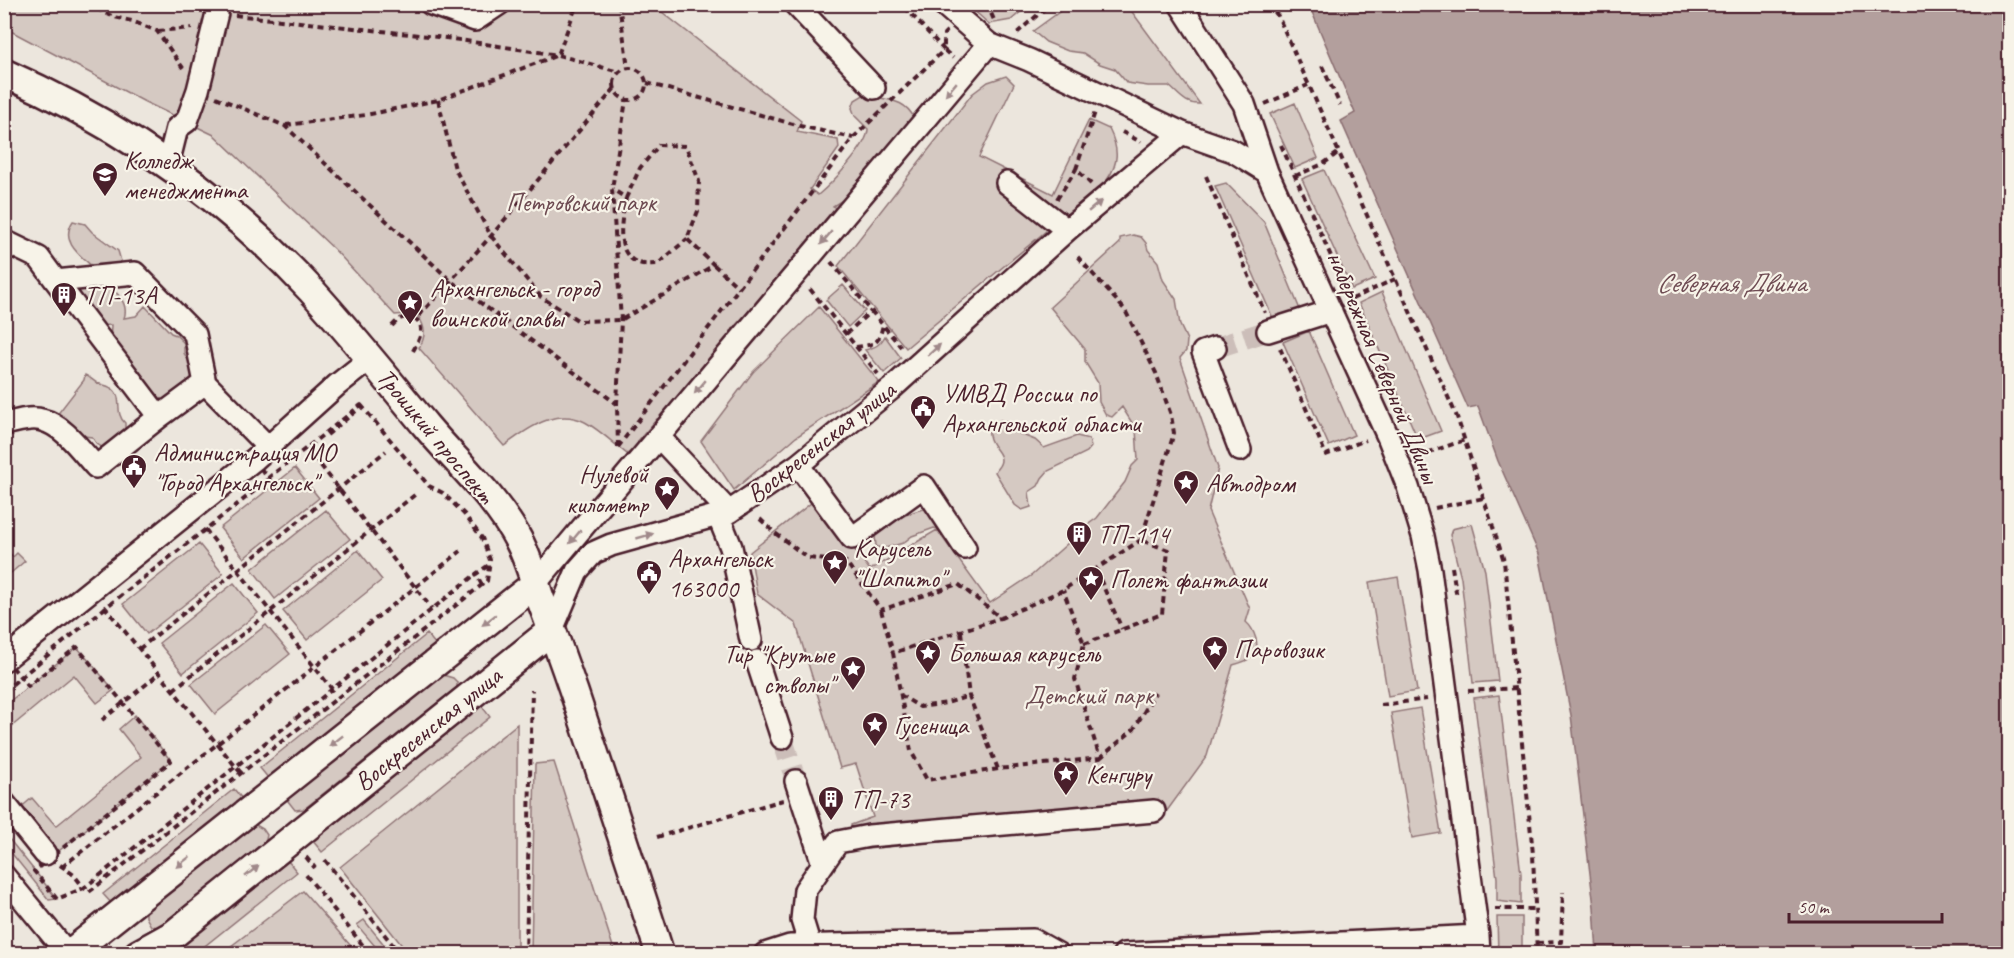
<svg xmlns="http://www.w3.org/2000/svg" width="2014" height="958" font-family="Caveat,sans-serif">
	<style>
		.green { fill: #d5c9c2; stroke: #907476; stroke-width: 1.5 }
		.water { fill: #b39f9d; stroke: #896c6f; stroke-width: 1.5 }
		.lines { fill: none; stroke-linecap: round; stroke-linejoin: round }
		.minor-tunnel { stroke: #ccbeb9; stroke-width: 21; stroke-dasharray: 21 10; stroke-linecap: butt }
		.minor-casing { stroke: #4a1f2b; stroke-width: 26 }
		.major-casing { stroke: #4a1f2b; stroke-width: 32 }
		.path { stroke: #4a1f2b; stroke-width: 4; stroke-dasharray: 6 4.5; stroke-linecap: butt }
		.minor { stroke: #f7f3e8; stroke-width: 21 }
		.major { stroke: #f7f3e8; stroke-width: 27 }
		.oneway { fill: #a0898a }
		.labels { text-anchor: middle; dominant-baseline: central; stroke-width: 4.5; stroke-linejoin: round; paint-order: stroke }
		.poi-label { font-size: 26px; fill: #4a1f2b; stroke: #f7f3e8; text-anchor: start }
		.park-label { font-size: 26px; fill: #6d4a51; stroke: #f7f3e8 }
		.street-label { font-size: 26px; fill: #4a1f2b; stroke: #f7f3e8 }
		.water-label { font-size: 27px; font-style: italic; fill: #6f4c53; stroke: #f7f3e8 }
	</style>
	<rect width="100%" height="100%" fill="#ece6dd"/>
	<filter id="ink" filterUnits="userSpaceOnUse"><feTurbulence type="fractalNoise" baseFrequency=".0167" numOctaves="2"/><feDisplacementMap in="SourceGraphic" scale="12" xChannelSelector="R" yChannelSelector="G"/><feConvolveMatrix kernelMatrix="1 2 1 2 8 2 1 2 1" color-interpolation-filters="sRGB"/></filter>
	<g filter="url(#ink)">
		<path class="green" d="M5,4L653,5L801,121L797,132L838,140L839,148L810,189L818,195C831,184 868,146 868,129L855,116L852,108L855,100L865,94C884,101 904,97 914,118L865,177L853,186L846,198L833,206L835,208L803,246L806,251L731,330L733,344L659,420L657,419L638,441L639,444L633,454L630,452L627,454C614,444 600,430 585,422C555,407 527,429 504,446L419,348C426,336 426,328 418,316L407,314L395,315L334,249L214,135L145,102L5,28Z
			M968,5H1029L1011,20L989,24Z
			M1069,5H1127L1200,104C1185,105 1179,94 1169,86H1148L1127,83L1115,69L1100,64L1083,53L1068,51L1046,42L1033,31Z
			M1006,76L1014,84L979,157L1007,171L1013,172L1021,178L1053,194L1089,120L1109,129C1119,149 1119,163 1107,180L906,348L838,266L972,94L988,82Z
			M1295,103L1318,158L1295,168L1270,114Z
			M1324,170L1375,279L1352,289L1302,179Z
			M1226,183L1264,222L1301,312L1275,323L1215,186Z
			M73,221L85,224L92,232L118,251L121,261L119,266L95,269C81,256 59,242 73,221Z
			M1133,235L1141,237L1146,243L1148,250L1158,262L1163,280L1176,299L1180,325L1187,340L1186,351L1180,358L1218,468L1208,511L1250,609L1246,622C1252,627 1254,632 1256,639C1260,657 1248,661 1233,665L1207,756L1161,819L858,850L851,825L873,817L856,764L840,768L796,624L757,594L750,552L816,499L870,570L937,530L990,603L1032,575L1068,543L1076,533L1097,518L1125,482L1132,466L1138,460L1136,429L1122,407L1112,417L1106,415L1099,402L1098,383L1085,362V349L1050,307L1120,243V238Z
			M105,285C118,291 129,305 124,318L136,316L145,306L171,333L176,335L184,343V353L193,369L191,380L188,385L165,403L110,344L111,325L99,326L77,301L78,291L81,287Z
			M843,285L865,311L848,327L826,300Z
			M1382,292L1441,431L1422,438L1416,435L1359,303Z
			M819,307L879,382L796,437L734,490L701,441L753,372Z
			M1309,331L1354,435L1329,446L1283,342Z
			M885,336L901,358L884,373L865,350C876,347 880,345 885,336Z
			M85,375C90,377 92,380 97,383C102,385 107,385 111,388C125,397 113,412 125,423V433L103,448L96,443L92,437L76,435L53,420L84,380Z
			M1001,420L1010,423L1020,434L1035,440L1044,448L1077,436L1089,439L1091,447L1087,452L1048,471L1042,478L1038,486L1029,492L1031,507L1022,510L1015,505L995,472C996,469 999,467 1000,464C1006,451 983,446 990,423Z
			M295,468L319,498L244,558L220,528Z
			M924,509H929L947,535L944,536L940,530L934,528L912,536L903,543L882,549L876,546L875,536C889,523 905,513 924,509Z
			M326,510L350,539L275,599L252,569Z
			M1472,524L1485,571L1498,681L1473,683L1461,578L1450,535L1452,529Z
			M199,544L223,574L147,634L123,604Z
			M358,550L382,580L307,640L283,611Z
			M8,551L13,557L17,553L25,561L5,578V554Z
			M1398,577L1417,691L1388,696L1369,582Z
			M234,583L258,613L183,673L159,643Z
			M266,625L290,654L215,714L191,684Z
			M427,634L436,645L269,779L260,768Z
			M77,647L114,690L97,703L74,675L5,732V705Z
			M443,675L453,678L457,682V687L304,809L295,810L288,801L290,794L438,676Z
			M1499,695L1521,874V904L1497,901V878L1474,698Z
			M481,705L490,717L322,852L312,840Z
			M1420,708L1441,833L1412,838L1391,713Z
			M135,715L171,761L55,854L19,809L32,798L56,826L141,757L119,729Z
			M517,724V953H408L340,867Z
			M554,762L615,953H531L535,764Z
			M234,789L243,800L112,904L103,894Z
			M254,824L263,829L267,835L265,844L158,927L151,926L146,917V911Z
			M5,834L57,899L49,900L5,845Z
			M288,861L297,872L196,953H190L181,946Z
			M303,891L357,953H222Z
			M1497,917H1522V953H1498Z
			M364,920L386,947L380,952L357,925Z"/>
		<path class="water" d="M1309,5H2009V953H1597L1594,907L1571,715L1539,554L1498,461L1478,406L1468,408L1341,121L1355,113Z"/>
		<g class="lines">
			<path class="minor-tunnel" d="M1215,348L1268,331
				M782,738L796,781"/>
			<defs>
				<path id="minor" d="M431,4L475,20L499,4
					M795,4L874,88
					M943,4L989,44L1029,60L1182,133L1233,151L1267,172
					M1180,4L1244,104L1267,172L1389,439L1408,487L1423,536L1430,570L1478,936L1479,954
					M168,164L177,128L187,121L198,90L217,13
					M1007,183L1067,230
					M4,241L39,258L56,281L135,273L195,334L205,383L269,448
					M56,281L159,417
					M1268,331L1331,311
					M1215,348L1203,352L1240,450
					M4,424C16,422 31,416 42,420C64,425 82,452 96,467L159,417L205,383
					M659,437L729,512
					M798,465L852,538L924,486L965,548
					M718,515L731,547L751,640
					M535,584L989,44
					M552,630L577,571L593,553L611,545L729,512L798,465L891,389L1067,230L1182,133
					M4,660L255,459L337,385L371,358
					M757,661L782,738
					M796,781L823,864
					M4,803L45,854
					M4,876L68,954
					M810,946L802,920L805,890L838,842L869,836L1154,811
					M765,954L790,946L1033,940L1058,954
					M1124,954L1478,936"/>
				<path id="major" d="M4,73C120,124 225,197 311,290C351,334 388,380 426,426C458,464 496,497 519,541C528,558 533,577 539,595C551,627 563,660 574,692C603,779 632,866 660,954
					M69,954L535,584
					M138,954L174,934L552,630"/>
			</defs>
			<use href="#minor" class="minor-casing"/>
			<use href="#major" class="major-casing"/>
			<path class="path" d="M87,4L114,17L132,21L157,31L183,68
				M619,4L628,68
				M987,4L994,20
				M1268,4L1278,16L1457,417L1504,561L1533,854L1537,954
				M235,15L446,38L558,55L619,72
				M158,31L192,28
				M947,31L944,34V50L953,58
				M1017,33L1050,4
				M1322,66L1340,105
				M614 84a16 16 0 1 1 32 0a16 16 0 1 1-32 0Z
				M647,83L800,126L853,138
				M216,97L285,126L451,281L617,404
				M438,100L455,169L491,236L541,297L579,321L621,320L714,265L687,239L698,211L699,181L686,146L659,145L640,168L626,198L612,189
				M1265,104L1308,85
				M286,125L366,115L438,100L558,55L577,4
				M1122,132L1141,142
				M1281,145L1370,343
				M1206,176L1265,313
				M1295,176L1323,164L1339,152
				M1091,184L1076,169L1095,112
				M626,198C622,217 613,254 639,263C644,265 652,264 658,264L687,239
				M1057,199L1076,169
				M831,262L901,347
				M714,265L739,288
				M810,289L878,374
				M1352,299L1395,279
				M392,326C399,318 405,315 416,319L491,236L615,88
				M846,334L871,311
				M856,347C876,344 878,345 883,325
				M1280,348L1326,455L1366,440
				M413,351C419,340 426,328 416,319
				M361,405L429,486L443,493L464,514L482,538L490,560L487,581L89,892L84,888L57,899L34,871L171,761L77,647L28,686L8,662L258,465L268,478Z
				M327,435L356,411
				M618,447L853,138L944,50L902,4
				M618,447L617,404L621,320L612,189L626,100
				M308,449L432,609
				M1418,456L1465,440
				M1435,508L1484,498
				M760,519L775,533L808,558L846,562L881,610L958,584L1001,618L1063,590L1141,540L1174,433L1171,415L1156,373L1125,310L1076,255
				M205,529L332,689
				M1452,567L1457,598
				M1096,570L1122,629
				M482,585L476,574L489,565
				M104,606L241,773
				M881,610L893,653
				M961,632L969,696L998,769L1100,758L1075,679L1084,644L1063,590
				M1084,644L1162,614L1168,550L1141,540
				M139,649L386,451
				M173,690L417,493
				M4,691L105,608L271,478
				M1468,691L1517,688
				M900,695L920,707L947,703L969,696
				M1381,705L1427,699
				M102,720L159,674
				M1100,758L1134,729L1155,693
				M998,769L927,780L911,751L893,653L1000,618
				M657,837L783,800
				M306,857L315,868
				M325,860L400,954
				M60,865L74,875L84,888L476,574
				M62,867L461,551
				M306,875L370,954
				M1495,909H1535
				M1537,943L1561,942L1563,892
				M526,954L532,690"/>
			<use href="#minor" class="minor"/>
			<use href="#major" class="major"/>
		</g>
		<defs><path id="oneway-solid" d="M-6-.8H1V-3.2L6.5 0L1 3.2V.8H-6Z" transform="scale(1.5)"/></defs>
		<g class="oneway">
			<use href="#oneway-solid" transform="translate(951 89) rotate(130)"/>
			<use href="#oneway-solid" transform="translate(1095 206) rotate(-40)"/>
			<use href="#oneway-solid" transform="translate(826 238) rotate(130)"/>
			<use href="#oneway-solid" transform="translate(934 350) rotate(-42)"/>
			<use href="#oneway-solid" transform="translate(700 387) rotate(130)"/>
			<use href="#oneway-solid" transform="translate(645 536) rotate(-16)"/>
			<use href="#oneway-solid" transform="translate(575 537) rotate(130)"/>
			<use href="#oneway-solid" transform="translate(489 620) rotate(142)"/>
			<use href="#oneway-solid" transform="translate(336 741) rotate(142)"/>
			<use href="#oneway-solid" transform="translate(183 862) rotate(142)"/>
			<use href="#oneway-solid" transform="translate(252 871) rotate(-39)"/>
		</g>
	</g>
	<defs>
		<symbol id="university-pin" viewBox="-11 -11 22 30"><path d="M0 17L-7.5 6A9.5 9.5 0 1 1 7.5 6Z" fill="#4a1f2b" stroke="#f7f3e8"/><path d="M0-5L7-2L0 1L-7-2ZM-4 1L0 2.5L4 1V4Q0 6-4 4Z" fill="#fff"/></symbol>
		<symbol id="building-pin" viewBox="-11 -11 22 30"><path d="M0 17L-7.5 6A9.5 9.5 0 1 1 7.5 6Z" fill="#4a1f2b" stroke="#f7f3e8"/><path d="M-4-6H4V6H1V3H-1V6H-4ZM-2.5-4.3h1.7v1.8h-1.7ZM.8-4.3h1.7v1.8H.8ZM-2.5-1h1.7V.8h-1.7ZM.8-1h1.7V.8H.8Z" fill="#fff"/></symbol>
		<symbol id="sight-pin" viewBox="-11 -11 22 30"><path d="M0 17L-7.5 6A9.5 9.5 0 1 1 7.5 6Z" fill="#4a1f2b" stroke="#f7f3e8"/><path d="M0-6L1.8-2.2L6-1.7L2.9 1.2L3.7 5.4L0 3.3L-3.7 5.4L-2.9 1.2L-6-1.7L-1.8-2.2Z" fill="#fff"/></symbol>
		<symbol id="civic-pin" viewBox="-11 -11 22 30"><path d="M0 17L-7.5 6A9.5 9.5 0 1 1 7.5 6Z" fill="#4a1f2b" stroke="#f7f3e8"/><path d="M-.6-6.5H3V-4.5H.6V-3L4-1V1h2V6H-6V1h2V-1L-.6-3ZM-1.2 2.5V6h2.4V2.5Z" fill="#fff"/></symbol>
	</defs>
	<g fill-rule="evenodd">
		<use href="#university-pin" x="90" y="160" width="30" height="40"/>
		<use href="#building-pin" x="49" y="280" width="30" height="40"/>
		<use href="#sight-pin" x="395" y="288" width="30" height="40"/>
		<use href="#civic-pin" x="908" y="393" width="30" height="40"/>
		<use href="#civic-pin" x="119" y="452" width="30" height="40"/>
		<use href="#sight-pin" x="1171" y="468" width="30" height="40"/>
		<use href="#sight-pin" x="652" y="474" width="30" height="40"/>
		<use href="#building-pin" x="1064" y="519" width="30" height="40"/>
		<use href="#sight-pin" x="820" y="548" width="30" height="40"/>
		<use href="#civic-pin" x="634" y="558" width="30" height="40"/>
		<use href="#sight-pin" x="1076" y="564" width="30" height="40"/>
		<use href="#sight-pin" x="1200" y="634" width="30" height="40"/>
		<use href="#sight-pin" x="913" y="638" width="30" height="40"/>
		<use href="#sight-pin" x="838" y="654" width="30" height="40"/>
		<use href="#sight-pin" x="860" y="710" width="30" height="40"/>
		<use href="#sight-pin" x="1051" y="759" width="30" height="40"/>
		<use href="#building-pin" x="816" y="784" width="30" height="40"/>
	</g>
	<g class="labels">
		<g class="poi-label">
			<text x="124" y="160">Колледж<tspan x="124" dy="30">менеджмента</tspan></text>
			<text x="430" y="288">Архангельск - город<tspan x="430" dy="30">воинской славы</tspan></text>
			<text x="84" y="295">ТП-13А</text>
			<text x="942" y="393">УМВД России по<tspan x="942" dy="30">Архангельской области</tspan></text>
			<text x="154" y="452">Администрация МО<tspan x="154" dy="30">"Город Архангельск"</tspan></text>
			<text x="648" y="474" text-anchor="end">Нулевой<tspan x="648" dy="30">километр</tspan></text>
			<text x="1206" y="483">Автодром</text>
			<text x="1098" y="534">ТП-114</text>
			<text x="854" y="548">Карусель<tspan x="854" dy="30">"Шапито"</tspan></text>
			<text x="668" y="558">Архангельск<tspan x="668" dy="30">163000</tspan></text>
			<text x="1110" y="579">Полет фантазии</text>
			<text x="1234" y="649">Паровозик</text>
			<text x="948" y="653">Большая карусель</text>
			<text x="834" y="654" text-anchor="end">Тир "Крутые<tspan x="834" dy="30">стволы"</tspan></text>
			<text x="894" y="725">Гусеница</text>
			<text x="1086" y="774">Кенгуру</text>
			<text x="850" y="799">ТП-73</text>
		</g>
		<g class="park-label">
			<text x="581" y="202">Петровский парк</text>
			<text x="1089" y="695">Детский парк</text>
		</g>
		<g class="street-label">
			<text transform="translate(1383 367) rotate(67)">набережная Северной Двины</text>
			<text transform="translate(436 436) rotate(50)">Троицкий проспект</text>
			<text transform="translate(821 442) rotate(-38)">Воскресенская улица</text>
			<text transform="translate(428 729) rotate(-39)">Воскресенская улица</text>
		</g>
		<g class="water-label">
			<text x="1731" y="283">Северная Двина</text>
		</g>
	</g>
	<rect width="2014" height="958" fill="none" stroke="#f7f3e8" stroke-width="24"/>
	<rect x="12" y="12" width="1990" height="934" fill="none" stroke="#4a1f2b" stroke-width="2" filter="url(#ink)"/>
	<path d="M1789 913v9h153v-9" fill="none" stroke="#4a1f2b" stroke-width="3"/>
	<text x="1798" y="913" font-size="18" fill="#4a1f2b" stroke="#f7f3e8" stroke-width="4.5" paint-order="stroke">50 m</text>
</svg>
